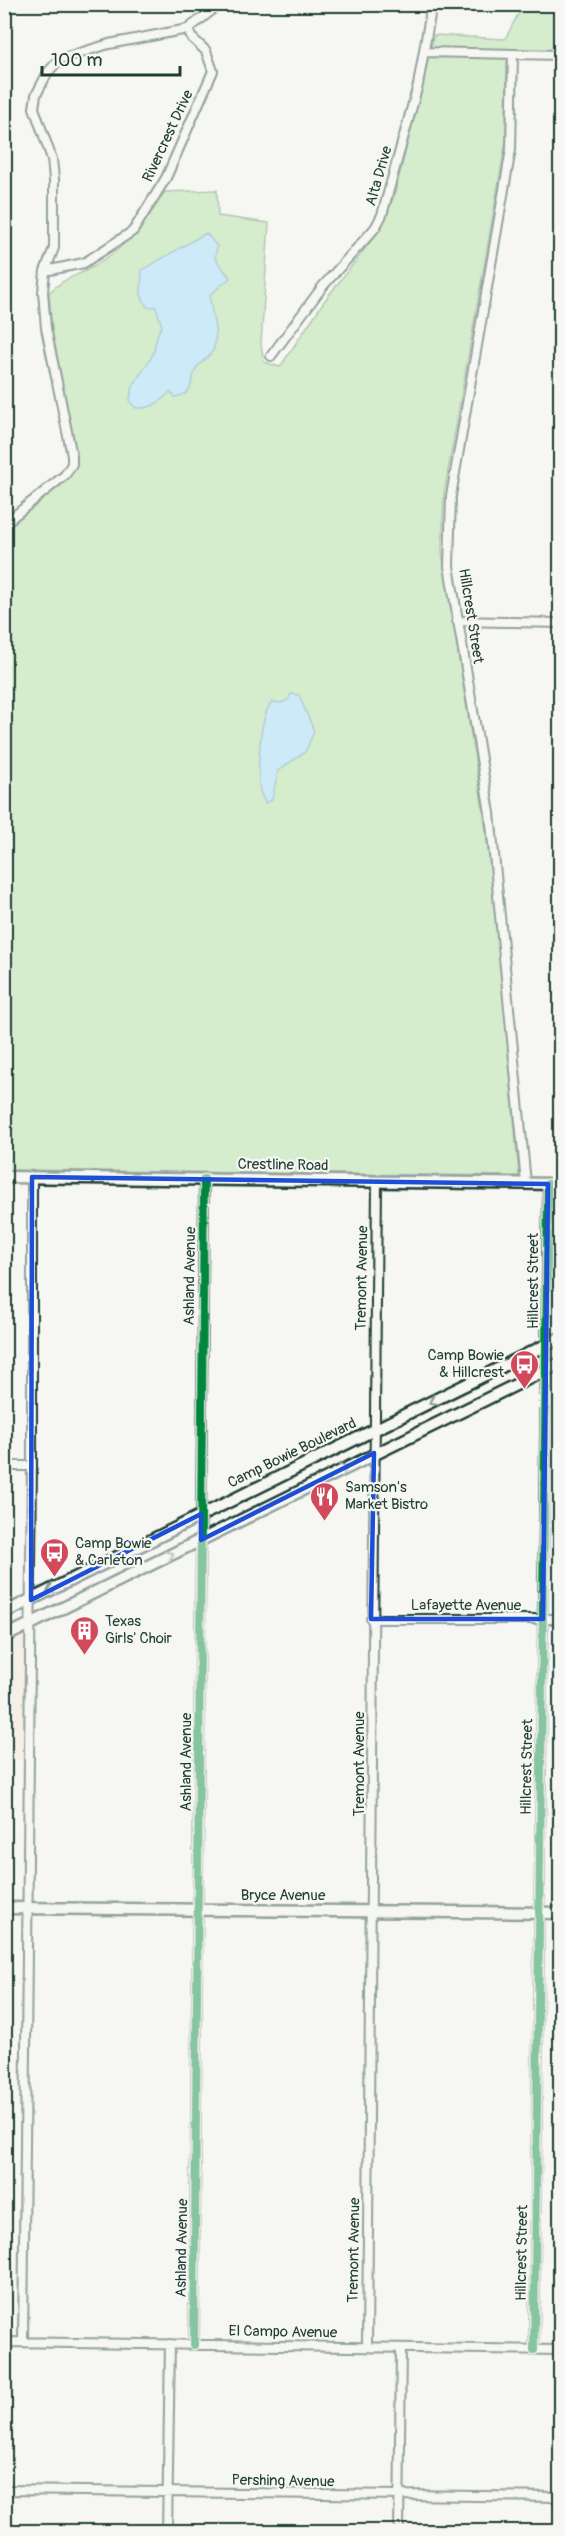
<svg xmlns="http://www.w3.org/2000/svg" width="565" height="2536" font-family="Pangolin,sans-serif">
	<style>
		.built { fill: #f5e7da }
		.green { fill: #aedfa0; stroke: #668e6a; stroke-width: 1.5 }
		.water { fill: #9adbfc; stroke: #699cac; stroke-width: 1.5 }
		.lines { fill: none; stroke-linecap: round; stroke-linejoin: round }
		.street-casing { stroke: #1f3d34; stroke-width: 12 }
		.secondary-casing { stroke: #1f3d34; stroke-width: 15 }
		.street { stroke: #f6f6f2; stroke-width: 8 }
		.secondary { stroke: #f6f6f2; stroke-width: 10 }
		.cycleway-casing { stroke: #f6f6f2; stroke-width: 11 }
		.cycleway { stroke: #00873e; stroke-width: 8 }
		.oneway { stroke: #8a9a93 }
		.marked { fill: none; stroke: #1d4ed8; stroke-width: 4.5; stroke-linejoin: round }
		.labels { text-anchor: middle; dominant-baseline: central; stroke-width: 4.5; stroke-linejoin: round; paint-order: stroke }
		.street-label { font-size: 15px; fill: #1f3d34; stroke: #f6f6f2 }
		.poi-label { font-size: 15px; fill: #1f3d34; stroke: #f6f6f2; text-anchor: start }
	</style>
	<rect width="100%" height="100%" fill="#f6f6f2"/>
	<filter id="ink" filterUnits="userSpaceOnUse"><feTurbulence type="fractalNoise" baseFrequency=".0167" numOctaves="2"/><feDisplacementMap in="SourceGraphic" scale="12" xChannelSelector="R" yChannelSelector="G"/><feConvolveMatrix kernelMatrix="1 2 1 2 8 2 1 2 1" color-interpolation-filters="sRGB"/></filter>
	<g filter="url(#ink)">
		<path class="built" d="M30,1633L29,1760H5V1646Z"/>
		<path class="green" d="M523,5H560V50H516L507,62L506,141L444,494L442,552L484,816L497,924L519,1176L5,1170V530L67,479L76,466L75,448L52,331L49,293C61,279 80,275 96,265C127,246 146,222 165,192L217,190L218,216L269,223L261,344L264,362L280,367L325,300L382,227L395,193L434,35L505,39Z"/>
		<path class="water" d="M206,233L217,246L215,258L230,278L210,295C210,313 221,336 212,352C208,359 199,362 196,369C189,384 195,393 175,397L170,392C159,403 151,409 136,408L130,402C130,383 144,371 152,356C157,345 154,336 162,326L156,307H147L141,295L142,270Z
			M291,694L299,695L314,731L306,751L278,771L272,800L265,803C263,798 259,791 259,785C258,766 259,716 272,702L281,703L288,700Z"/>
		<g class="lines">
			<defs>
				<path id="street" d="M424,52L560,55
					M513,54L511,149L451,496L449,566L490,813L526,1183
					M45,271L84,263L133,231L166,178L213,71L206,51L191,37L188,29
					M271,356L323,286L375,228L382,215L418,85L432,4
					M4,524L65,475L72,464V456L46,328L43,292L45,271L54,248V179L52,159L34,108L36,95L48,72L60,59L109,44L188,29L220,4
					M457,621L560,623
					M4,1466H32
					M371,1619H560
					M4,2342L560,2350
					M23,2342L32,1466V1177
					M194,2345L204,1179
					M367,2347L377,1182
					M534,2350L548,1184
					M4,2490L560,2497
					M167,2532L170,2344
					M399,2532L401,2348"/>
				<path id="secondary" d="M4,1177L560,1184
					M4,1613L560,1338
					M4,1637L560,1363
					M4,1908L560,1913"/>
			</defs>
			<use href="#street" class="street-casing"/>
			<use href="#secondary" class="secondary-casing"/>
			<use href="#street" class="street"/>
			<use href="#secondary" class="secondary"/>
			<defs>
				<path id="cycleway" d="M194,2345L204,1179
					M534,2350L548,1184"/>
			</defs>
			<use href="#cycleway" class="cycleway-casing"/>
			<use href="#cycleway" class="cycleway"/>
		</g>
		<defs><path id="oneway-chevron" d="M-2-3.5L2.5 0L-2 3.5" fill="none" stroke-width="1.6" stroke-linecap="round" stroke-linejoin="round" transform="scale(1.5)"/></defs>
		<g class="oneway">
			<use href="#oneway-chevron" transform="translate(433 1401) rotate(154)"/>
			<use href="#oneway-chevron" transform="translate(344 1468) rotate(-26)"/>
			<use href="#oneway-chevron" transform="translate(170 1555) rotate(-26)"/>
			<use href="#oneway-chevron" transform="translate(51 1590) rotate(154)"/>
		</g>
	</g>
	<path d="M0 0H565V2536H0ZM32,1177L548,1184L543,1619H371L374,1453L201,1540V1514L31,1600Z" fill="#f6f6f2" fill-opacity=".55" fill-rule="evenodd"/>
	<path class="marked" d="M32,1177L548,1184L543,1619H371L374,1453L201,1540V1514L31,1600Z"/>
	<defs>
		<symbol id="bus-pin" viewBox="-11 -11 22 30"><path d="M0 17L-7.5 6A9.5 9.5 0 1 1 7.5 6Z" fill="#d1495b" stroke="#f6f6f2"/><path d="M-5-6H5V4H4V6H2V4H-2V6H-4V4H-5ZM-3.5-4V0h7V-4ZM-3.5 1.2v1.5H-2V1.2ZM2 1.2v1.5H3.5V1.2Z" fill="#fff"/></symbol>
		<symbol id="restaurant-pin" viewBox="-11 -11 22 30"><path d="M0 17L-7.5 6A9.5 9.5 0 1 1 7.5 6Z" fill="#d1495b" stroke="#f6f6f2"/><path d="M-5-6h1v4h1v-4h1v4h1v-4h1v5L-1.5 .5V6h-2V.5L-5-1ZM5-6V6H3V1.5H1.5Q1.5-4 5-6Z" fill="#fff"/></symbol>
		<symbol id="building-pin" viewBox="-11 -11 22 30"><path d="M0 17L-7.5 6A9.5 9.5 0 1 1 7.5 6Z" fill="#d1495b" stroke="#f6f6f2"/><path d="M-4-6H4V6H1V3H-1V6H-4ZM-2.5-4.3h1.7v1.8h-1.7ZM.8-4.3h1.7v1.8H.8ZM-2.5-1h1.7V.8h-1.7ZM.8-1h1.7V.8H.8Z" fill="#fff"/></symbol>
	</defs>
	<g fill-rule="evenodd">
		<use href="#bus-pin" x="508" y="1348" width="33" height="45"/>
		<use href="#restaurant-pin" x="308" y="1480" width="33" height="45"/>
		<use href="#bus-pin" x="38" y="1536" width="33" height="45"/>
		<use href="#building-pin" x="68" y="1614" width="33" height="45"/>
	</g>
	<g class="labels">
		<g class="street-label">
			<text transform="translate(168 136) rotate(-65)">Rivercrest Drive</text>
			<text transform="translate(379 176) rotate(-74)">Alta Drive</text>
			<text transform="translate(471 616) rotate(81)">Hillcrest Street</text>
			<text transform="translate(283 1165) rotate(1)">Crestline Road</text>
			<text transform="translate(190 1276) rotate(-89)">Ashland Avenue</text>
			<text transform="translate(362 1278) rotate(-89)">Tremont Avenue</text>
			<text transform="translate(533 1281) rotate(-90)">Hillcrest Street</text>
			<text transform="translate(292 1453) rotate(-26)">Camp Bowie Boulevard</text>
			<text x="466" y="1605">Lafayette Avenue</text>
			<text transform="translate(186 1762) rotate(-90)">Ashland Avenue</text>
			<text transform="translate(359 1764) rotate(-90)">Tremont Avenue</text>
			<text transform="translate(527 1767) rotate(-89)">Hillcrest Street</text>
			<text x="283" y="1895">Bryce Avenue</text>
			<text transform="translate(182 2248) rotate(-89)">Ashland Avenue</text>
			<text transform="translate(354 2250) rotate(-89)">Tremont Avenue</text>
			<text transform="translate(522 2253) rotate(-89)">Hillcrest Street</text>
			<text transform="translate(283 2332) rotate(1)">El Campo Avenue</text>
			<text transform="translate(283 2481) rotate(1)">Pershing Avenue</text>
		</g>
		<g class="poi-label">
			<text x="504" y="1355" text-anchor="end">Camp Bowie<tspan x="504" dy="17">&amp; Hillcrest</tspan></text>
			<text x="345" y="1487">Samson's<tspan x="345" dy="17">Market Bistro</tspan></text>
			<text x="75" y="1543">Camp Bowie<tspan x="75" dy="17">&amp; Carleton</tspan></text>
			<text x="105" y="1621">Texas<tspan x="105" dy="17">Girls' Choir</tspan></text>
		</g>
	</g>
	<rect width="565" height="2536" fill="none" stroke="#f6f6f2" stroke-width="24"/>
	<rect x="12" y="12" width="541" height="2512" fill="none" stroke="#1f3d34" stroke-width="2" filter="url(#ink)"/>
	<path d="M42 66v9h138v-9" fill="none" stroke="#1f3d34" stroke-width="3"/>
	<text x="51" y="66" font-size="18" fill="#1f3d34" stroke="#f6f6f2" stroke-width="4.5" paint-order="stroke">100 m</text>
</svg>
